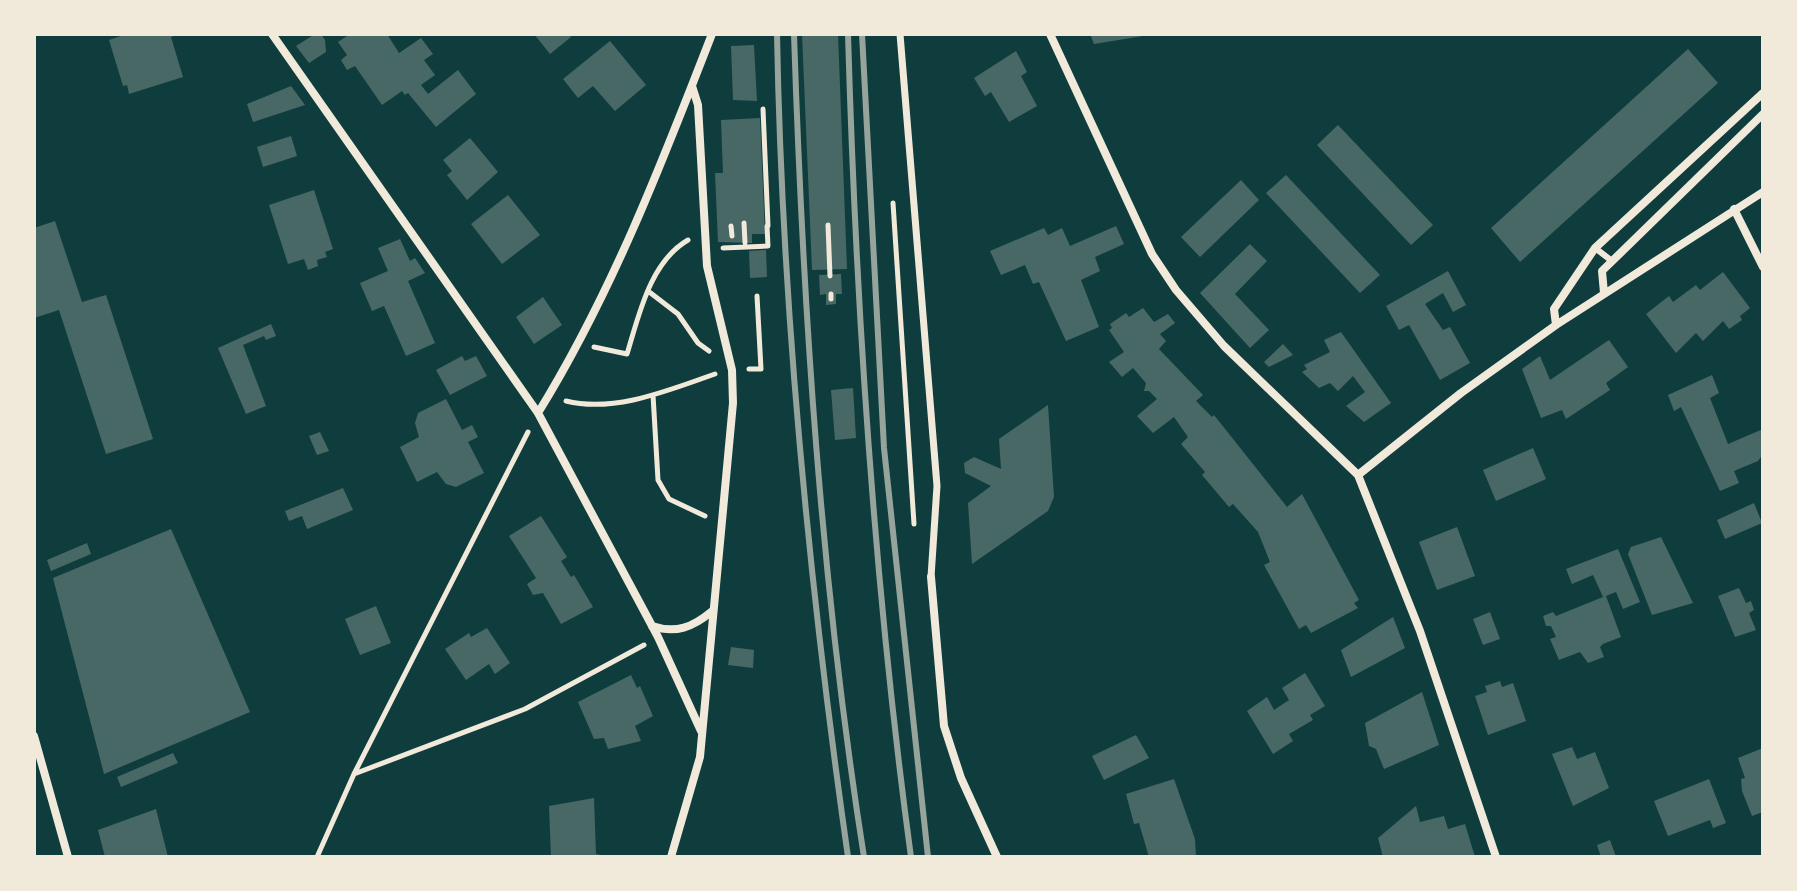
<svg xmlns="http://www.w3.org/2000/svg" width="1797" height="891" font-family="'Varela Round',sans-serif">
	<style>
		.building { fill: #486865 }
		.lines { fill: none; stroke-linecap: round; stroke-linejoin: round }
		.path { stroke: #f1e9da; stroke-width: 5 }
		.service { stroke: #f1e9da; stroke-width: 6 }
		.pedestrian { stroke: #f1e9da; stroke-width: 7 }
		.minor { stroke: #f1e9da; stroke-width: 8 }
		.rail { stroke: #97a49c; stroke-width: 6 }
	</style>
	<rect width="100%" height="100%" fill="#0f3d3e"/>
	<path class="building" d="M127,34H180L171,37L183,77L129,94L127,85L123,86L109,40Z
		M315,34H321L325,40L326,52L309,63L296,46Z
		M350,34H387L399,53L421,38L433,54L424,60L435,75L421,85L428,94L458,70L476,94L436,127L408,93L405,95L402,91L382,105L355,66L347,70L341,60L347,55L338,42Z
		M534,34H569L571,37L550,54Z
		M802,34H838L847,269L812,270Z
		M1090,34H1143V36L1094,44Z
		M610,41L646,85L615,111L593,86L578,98L563,79Z
		M754,45L757,101L733,100L731,46Z
		M1688,49L1718,83L1520,262L1491,228Z
		M1016,51L1027,72L1021,76L1037,106L1009,122L991,92L985,96L974,78Z
		M291,86L305,105L253,122L247,104Z
		M760,118L765,234H752V243L718,242L715,173H723L721,120Z
		M1338,125L1433,225L1411,245L1317,145Z
		M291,136L297,156L263,167L257,147Z
		M470,138L498,172L467,200L447,175L452,171L443,160Z
		M1286,175L1380,275L1360,293L1266,193Z
		M1241,180L1259,200L1200,257L1181,237Z
		M314,190L333,249L325,252L327,257L317,260L318,266L308,270L304,259L288,264L269,205Z
		M508,195L540,235L502,264L471,224Z
		M55,221L82,302L106,295L153,439L106,454L59,310L34,318V228Z
		M1116,226L1124,244L1095,257L1100,271L1081,280L1099,327L1066,341L1039,282L1033,284L1025,265L1001,275L990,251L1044,228L1048,235L1062,228L1070,246Z
		M400,239L410,261L415,258L425,273L408,281L435,343L406,356L384,306L372,311L360,283L388,271L378,248Z
		M1250,244L1267,261L1235,294L1269,330L1250,348L1200,293Z
		M766,250L767,277L750,278L749,251Z
		M1448,271L1466,305L1453,312L1443,293L1425,304L1443,330L1450,327L1470,363L1440,380L1409,325L1399,330L1386,306Z
		M1723,272L1750,308L1740,316L1742,320L1729,329L1723,321L1703,341L1696,333L1676,353L1646,314L1669,296L1673,302L1696,285L1700,290Z
		M841,274L842,294H836V304L826,305V294L820,295L819,275Z
		M543,297L562,325L534,344L516,317Z
		M1143,308L1154,322L1168,314L1175,323L1160,334L1166,341L1159,349L1203,395L1196,401L1212,417L1214,415L1287,507L1302,494L1359,600L1354,603L1358,608L1311,633L1306,625L1299,629L1264,565L1270,562L1258,532L1233,504L1229,507L1202,475L1205,472L1181,444L1188,437L1174,417L1153,433L1137,416L1157,399L1149,391H1144L1146,383L1133,368L1122,377L1109,362L1124,352L1109,330L1112,328L1110,324L1126,313L1129,317Z
		M271,324L276,336L266,340L264,336L243,345L266,406L246,414L218,348Z
		M1341,332L1391,403L1364,422L1346,406L1365,392L1353,376L1338,391L1330,383L1319,388L1302,372L1307,369L1304,365L1330,352L1324,340Z
		M1609,340L1628,367L1606,383L1610,390L1566,419L1562,410L1541,418L1522,369L1540,356L1550,380Z
		M1283,344L1293,355L1269,367L1264,362Z
		M462,356L465,361L476,356L487,376L450,395L436,370Z
		M1712,375L1719,393L1710,398L1728,444L1763,429V454L1758,461L1734,471L1739,483L1720,491L1681,407L1674,411L1668,395Z
		M853,388L856,438L835,440L831,390Z
		M446,399L462,430L472,425L478,437L468,442L484,473L456,487L446,484L437,472L417,482L400,447L419,437L415,423L418,413Z
		M1048,405L1054,497L1048,511L972,564L968,503L991,486L965,473L964,463L974,457L1001,469L999,439Z
		M320,432L329,451L317,455L309,436Z
		M1533,448L1546,479L1496,501L1483,470Z
		M343,488L353,510L307,529L302,516L289,521L285,511Z
		M1754,503L1762,523L1725,539L1717,520Z
		M541,516L567,557L561,561L571,577L574,575L593,607L561,624L543,593L533,595L527,584L536,578L509,536Z
		M1457,527L1475,576L1437,590L1419,542Z
		M171,529L250,712L104,774L53,578Z
		M1661,537L1693,603L1652,615L1628,554L1631,547Z
		M87,543L91,554L51,571L47,560Z
		M1618,549L1640,602L1623,609L1616,592L1606,596L1621,637L1603,644L1600,647L1604,657L1588,663L1580,652L1559,660L1550,639L1556,637L1551,626H1546L1543,616L1553,612L1556,616L1603,597L1593,575L1572,584L1566,569Z
		M1739,588L1746,603L1751,601L1754,610L1749,613L1756,630L1735,637L1718,596Z
		M376,606L391,643L360,655L345,619Z
		M1490,612L1500,639L1483,645L1473,619Z
		M1393,617L1405,648L1351,677L1341,650Z
		M487,628L510,663L495,674L489,664L466,680L445,649L469,633L471,637Z
		M731,647L754,650L753,668L728,665Z
		M1305,673L1325,706L1310,715L1313,720L1289,734L1293,741L1273,754L1247,711L1267,697L1274,710L1289,700L1282,688Z
		M631,675L637,688L640,686L653,716L635,726L641,741L608,749L604,738L594,739L578,702Z
		M1500,681L1502,687L1513,683L1526,721L1488,735L1475,696L1487,692L1485,686Z
		M1422,692L1439,745L1384,769L1376,749L1369,746L1365,723Z
		M1136,735L1149,758L1104,780L1092,756Z
		M1572,747L1577,759L1595,752L1609,788L1573,806L1552,754Z
		M1763,748V812L1752,816L1742,791L1741,779L1745,778L1738,758Z
		M173,753L178,763L121,787L117,777Z
		M1174,779L1195,839L1196,857H1149L1139,823L1134,824L1126,794Z
		M1709,779L1726,823L1713,828L1710,820L1668,836L1654,801Z
		M594,798L596,854L612,857H551L549,806Z
		M1416,806L1420,822L1444,816L1448,829L1465,824L1475,857H1383L1378,838Z
		M156,809L168,857H105L98,830Z
		M1610,840L1616,857H1601L1597,845Z"/>
	<g class="lines">
		<path class="path" d="M763,109L768,226
			M893,203L914,524
			M744,223L745,243
			M828,225L830,276
			M731,226L732,236
			M723,248L768,246L767,226
			M648,291L678,314L698,343L709,351
			M831,294V299
			M594,347L627,354C639,315 650,262 688,240
			M749,369H761L757,296
			M653,395L658,480L669,499L705,516
			M566,401C615,413 669,390 715,374
			M354,774L525,709L644,645
			M317,857L354,774L528,432"/>
		<path class="service" d="M1595,248L1612,261"/>
		<path class="pedestrian" d="M900,34L937,486L931,577"/>
		<path class="minor" d="M272,34L538,413L658,637L701,731
			M1050,34L1152,254L1176,290L1224,346L1358,475L1420,631L1496,857
			M1734,209L1763,267
			M1604,293L1602,271L1763,114
			M1556,325L1554,309L1595,248L1763,93
			M538,413C611,295 662,163 712,34
			M1358,475L1461,393L1556,325L1763,192
			M931,577L944,726L961,778L997,857
			M652,626C676,634 693,627 711,612
			M34,736L68,857
			M671,857L700,757L733,403L732,370L707,266L698,105L692,86"/>
		<path class="rail" d="M777,34C782,309 809,584 848,857
			M794,34C803,309 821,585 864,857
			M848,34C856,309 874,585 911,857
			M862,34L884,448L928,857"/>
	</g>
	<rect width="1797" height="891" fill="none" stroke="#f1e9da" stroke-width="72"/>
</svg>
